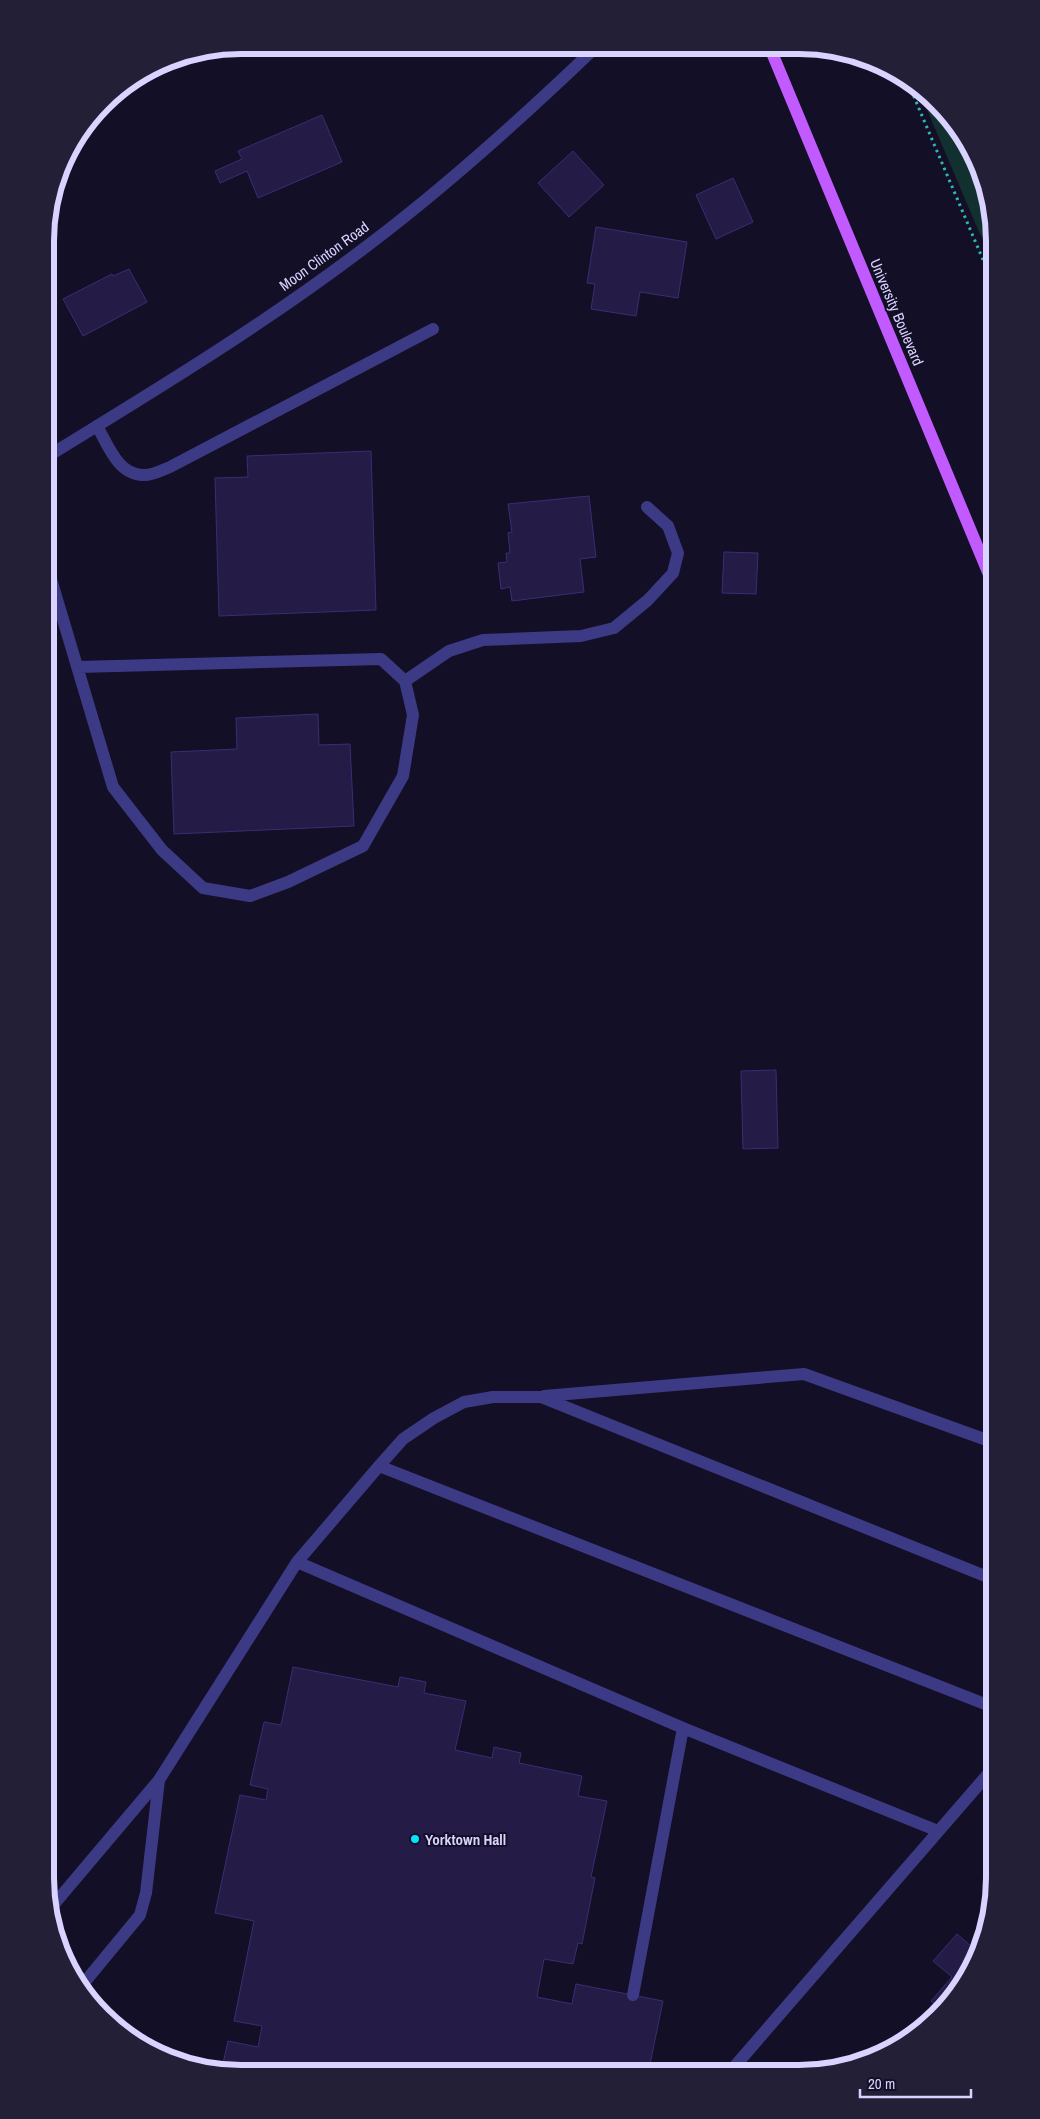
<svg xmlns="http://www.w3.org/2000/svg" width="1040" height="2119" font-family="'Archivo Narrow',sans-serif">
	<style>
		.green { fill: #12302f }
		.building { fill: #241b47; stroke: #3b2d73 }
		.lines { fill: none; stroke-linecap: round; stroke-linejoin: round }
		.path { stroke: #2fb8b0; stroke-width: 3; stroke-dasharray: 2.5 4; stroke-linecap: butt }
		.service { stroke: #3d3a85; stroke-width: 12 }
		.tertiary { stroke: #3d3a85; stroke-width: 12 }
		.primary { stroke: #c25bff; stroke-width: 12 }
		.poi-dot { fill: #00e5ff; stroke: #130f26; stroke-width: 2 }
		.labels { text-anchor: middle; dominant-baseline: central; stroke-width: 4; stroke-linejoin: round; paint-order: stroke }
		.street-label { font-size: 15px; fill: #d9d4ff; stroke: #130f26 }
		.poi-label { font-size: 15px; font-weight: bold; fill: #d9d4ff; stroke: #130f26; text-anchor: start }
		.rim { fill: none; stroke: #d9d4ff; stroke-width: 6 }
	</style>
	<rect width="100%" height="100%" fill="#130f26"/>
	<path class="green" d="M917,86C943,104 976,147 985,179C988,188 988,199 990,209C991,218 994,232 990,240H984L979,232Z"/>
	<path class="building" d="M322,115L342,162L258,198L247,171L220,183L215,171L242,159L238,151Z
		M573,151L604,185L569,217L538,183Z
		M733,178L753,222L716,239L696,195Z
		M596,227L687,242L678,298L640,292L636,316L591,309L595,284L587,283Z
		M129,269L147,302L83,336L63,299L112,274L113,276Z
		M371,451L376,610L219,616L215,478L248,477L247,456Z
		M589,496L596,557L580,559L584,592L512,601L510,587L501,589L498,563L507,562L506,553H510L508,533L512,532L508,504Z
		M724,552L758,553L756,594L722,593Z
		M318,714L319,745L350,744L354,826L174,834L171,752L237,749L236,718Z
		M776,1070L778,1148L743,1149L741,1071Z
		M293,1667L398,1687L400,1677L426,1682L424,1693L466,1701L455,1750L492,1758L494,1747L521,1753L519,1763L582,1776L578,1796L607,1801L591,1877L595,1878L582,1944L578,1943L573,1964L544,1959L537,1997L572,2004L576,1984L663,2001L648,2074L558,2073V2071L523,2064L521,2073L221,2072L228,2041L258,2047L262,2026L234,2021L254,1921L215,1913L240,1795L266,1800L268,1789L250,1785L264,1722L281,1725Z
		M957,1934L979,1953L955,1997L942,2010L931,2001L952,1977L933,1961Z"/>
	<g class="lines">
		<path class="path" d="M906,78L995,288"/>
		<path class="service" d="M97,426C108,445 118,475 143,475C151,476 162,470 170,467L433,329
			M45,559L113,787L162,850L203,888L250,896L288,882L363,846L403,776L413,715L405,681L381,659L78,667
			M405,681L449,651L483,640L581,636L614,628L648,600L673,573L678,553L668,526L647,507
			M544,1396L804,1374L995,1443
			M379,1466L403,1439L434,1418L464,1402L493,1397H541L995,1580
			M683,1728L297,1562L379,1466L995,1708
			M50,1909L159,1780
			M79,1989L140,1915L146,1893L159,1780L297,1562
			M633,1995L683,1728L938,1831
			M728,2074L995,1766"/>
		<path class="tertiary" d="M45,458C156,390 268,322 371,243C450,183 524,116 596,47"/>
		<path class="primary" d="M770,48L995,589"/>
	</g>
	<circle class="poi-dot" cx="415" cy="1839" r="5"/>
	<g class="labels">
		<g class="street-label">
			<text transform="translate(324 256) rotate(-36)">Moon Clinton Road</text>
			<text transform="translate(897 312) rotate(67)">University Boulevard</text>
		</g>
		<g class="poi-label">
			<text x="425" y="1839">Yorktown Hall</text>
		</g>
	</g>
	<path d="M0 0H1040V2119H0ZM241 54H799A187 187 0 0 1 986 241V1878A187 187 0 0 1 799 2065H241A187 187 0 0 1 54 1878V241A187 187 0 0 1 241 54Z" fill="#231f37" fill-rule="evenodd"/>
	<path class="rim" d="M241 54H799A187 187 0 0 1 986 241V1878A187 187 0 0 1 799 2065H241A187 187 0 0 1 54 1878V241A187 187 0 0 1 241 54Z"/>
	<path d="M860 2089v8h111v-8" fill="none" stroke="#d9d4ff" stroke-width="2.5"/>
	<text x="868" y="2089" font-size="15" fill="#d9d4ff" stroke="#130f26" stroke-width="4" paint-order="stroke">20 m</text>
</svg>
